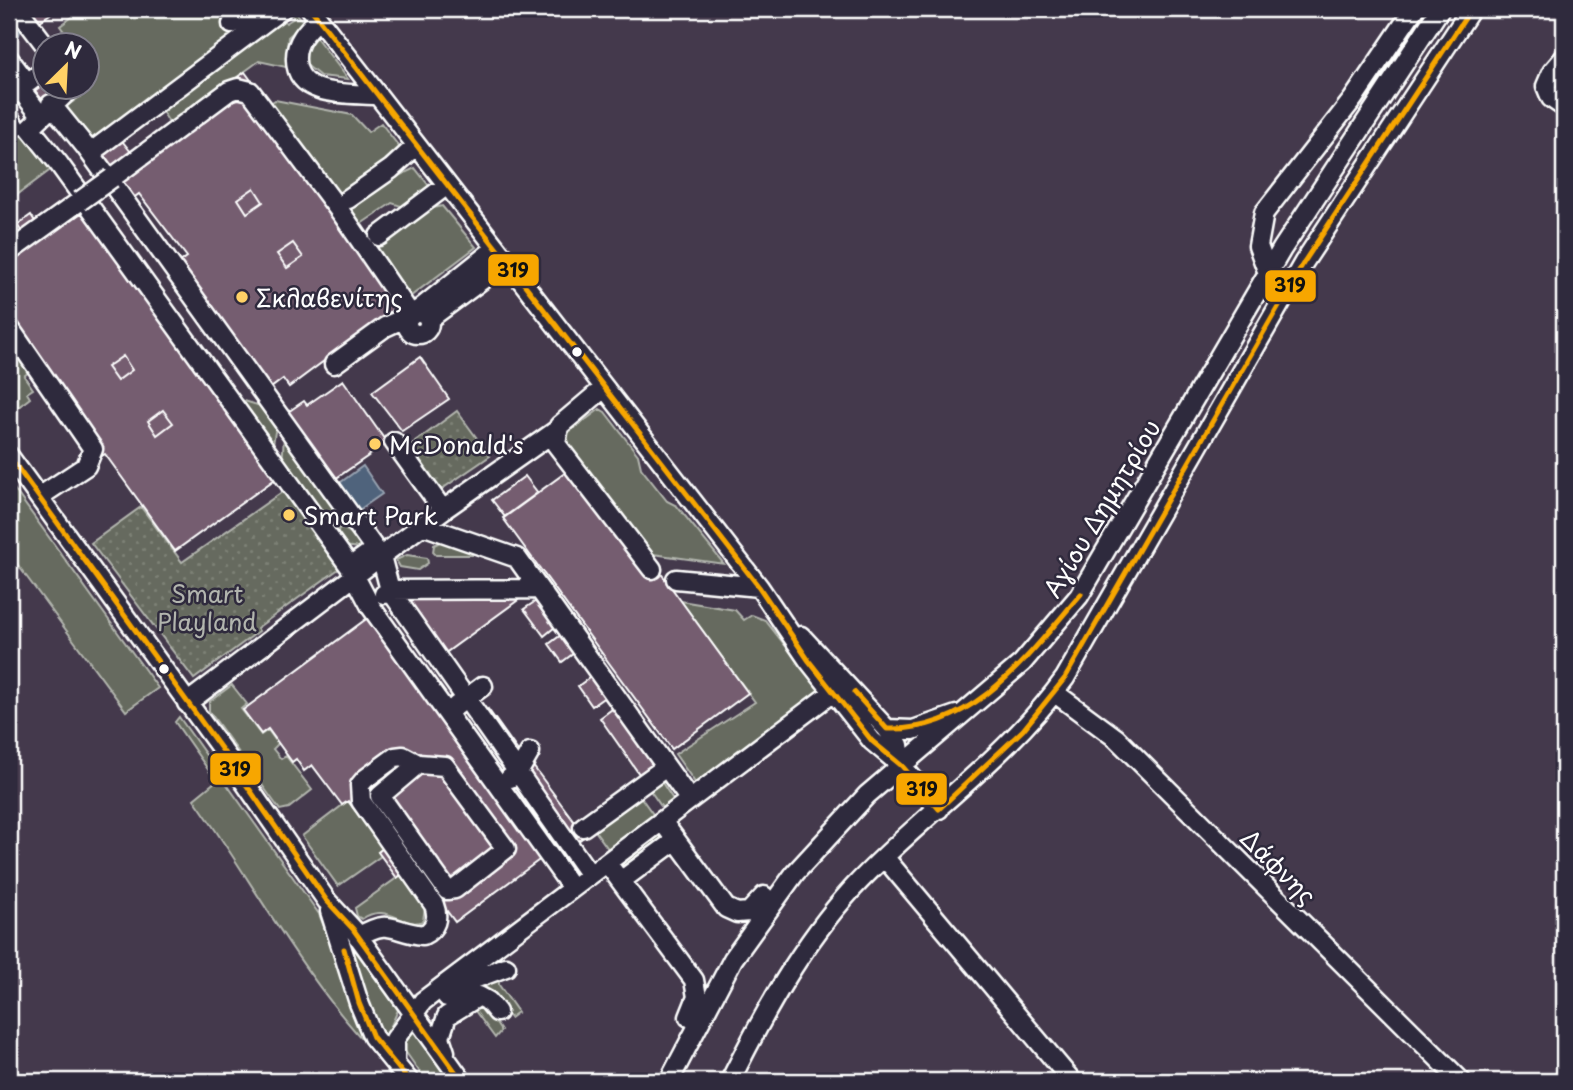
<svg xmlns="http://www.w3.org/2000/svg" width="1573" height="1090" font-family="'Playpen Sans',sans-serif">
	<style>
		.grass { fill: #666b5e; stroke: #b2b5ae; stroke-width: 2 }
		.park { fill: url(#park-dots); stroke: #b2b5ae; stroke-width: 2 }
		.water { fill: #50637b; stroke: #96a1b0; stroke-width: 2 }
		.building { fill: #755d70; stroke: #fff; stroke-width: 2 }
		.lines { fill: none; stroke-linecap: round; stroke-linejoin: round }
		.minor-casing { stroke: #fff; stroke-width: 23 }
		.minor { stroke: #2f2a3d; stroke-width: 18 }
		.minor-bridge-casing { stroke: #fff; stroke-width: 23; stroke-linecap: butt }
		.minor-bridge { stroke: #2f2a3d; stroke-width: 18 }
		.bus-1-casing { stroke: #2f2a3d; stroke-width: 10 }
		.bus-1 { stroke: #f7a600; stroke-width: 5 }
		.poi-dot { fill: #ffd166; stroke: #2f2a3d; stroke-width: 2.5 }
		.bus-dot { fill: #fff; stroke: #2f2a3d; stroke-width: 2.5 }
		.labels { text-anchor: middle; dominant-baseline: central; stroke-width: 5; stroke-linejoin: round; paint-order: stroke }
		.poi-label { font-size: 24px; fill: #fff; stroke: #2f2a3d; text-anchor: start }
		.street-label { font-size: 24px; fill: #fff; stroke: #2f2a3d }
		.park-label { font-size: 24px; fill: #b2b5ae; stroke: #2f2a3d }
		.line-badge { stroke: #2f2a3d; stroke-width: 2.5 }
		.pale-badge-label { font-size: 19px; text-anchor: middle; font-weight: bold; fill: #111 }
	</style>
	<defs>
		<pattern id="park-dots" width="8" height="8" patternUnits="userSpaceOnUse" patternTransform="scale(1.75)"><rect width="8" height="8" fill="#666b5e"/><path d="M2 2h.1M6 6h.1" fill="none" stroke="#7d8176" stroke-width="1.8" stroke-linecap="round"/></pattern>
	</defs>
	<rect width="100%" height="100%" fill="#44394c"/>
	<filter id="ink" filterUnits="userSpaceOnUse"><feTurbulence type="fractalNoise" baseFrequency=".0143" numOctaves="2"/><feDisplacementMap in="SourceGraphic" scale="14" xChannelSelector="R" yChannelSelector="G"/><feConvolveMatrix kernelMatrix="1 2 1 2 8 2 1 2 1" color-interpolation-filters="sRGB"/></filter>
	<g filter="url(#ink)">
		<path class="grass" d="M83,9H235L226,17L240,34L87,144L61,110L87,92L83,88H88V81L95,74L88,64V46L74,45L60,26Z
			M294,9L304,23L288,37L286,67L259,61L171,125L161,110L196,81L211,75L229,53L281,16L286,23L294,18L289,10Z
			M312,36H315L348,79L320,76L304,63L302,55Z
			M275,100L352,115L368,132L381,123L400,148L388,181L415,168L429,186L428,191L404,207L392,203L358,226L269,104Z
			M9,110L53,168L9,201Z
			M442,206L476,247L411,296L375,249L433,208Z
			M9,344L29,372L24,376L33,389L27,393L30,398L17,408L13,403L9,406Z
			M238,399L264,407L276,426L272,450Z
			M600,409L605,412L638,455L641,468L667,501L677,506L724,564L646,553L563,440L565,435Z
			M284,436L337,509L336,517L324,518L282,466Z
			M9,482L158,688L126,711L9,553Z
			M340,527L358,537L361,548L343,546L336,534Z
			M444,540L472,549V555H436L433,552L434,545Z
			M407,555L427,558L428,563L418,570L400,567L396,560Z
			M681,601L735,610L744,620L752,615L765,620L821,691L696,784L675,754L755,702Z
			M232,685L247,704L241,709L261,735L268,730L278,744L273,749L281,759L286,756L312,790L289,808L280,810L209,711V702Z
			M179,717L319,914L376,1054C303,979 254,883 194,799L216,781L175,722Z
			M659,778L674,801L663,809L647,786Z
			M637,792L655,817L609,850L591,825Z
			M348,801L383,848L378,852L381,856L338,886L302,836Z
			M657,830L663,838L624,866L619,858Z
			M401,875L425,907L423,921C404,930 387,901 362,919L357,916L355,908Z
			M352,946L398,1010L384,1042L365,1000Z
			M499,975V985L518,1012L510,1018L490,991L475,988Z
			M478,1005L486,1009L501,1031L495,1038L473,1008Z
			M413,1030L416,1031L452,1081H426L405,1051L404,1036Z"/>
		<path class="park" d="M457,411L490,456L436,493L407,448Z
			M285,490L340,568L257,628L259,631L194,679L91,543L141,507L182,562Z"/>
		<path class="water" d="M9,10L22,24L19,35L9,42Z
			M363,466L382,494L356,512L337,485Z"/>
		<path class="building" d="M28,9H57L39,22Z
			M245,72L402,286L399,305L289,387L283,379L267,391L176,265L187,257L139,194L128,202L108,170Z
			M46,82V88H61L44,102L33,88Z
			M119,137L131,152L108,170L96,154Z
			M254,188L263,202L247,213L238,199Z
			M73,196L278,477L175,551L105,454L96,460L9,340V242L22,232L17,225L31,215L36,223Z
			M293,243L303,257L287,268L277,254Z
			M123,356L132,370L117,381L107,367Z
			M420,357L449,399L402,431L372,392Z
			M343,380L387,443L332,481L285,414L304,401L307,405Z
			M163,410L173,423L157,435L148,421Z
			M580,462L748,693L672,749L503,518Z
			M525,476L538,493L505,517L492,500Z
			M528,593L433,662L387,597Z
			M536,601L555,627L544,636L524,609Z
			M369,617L546,855L455,922L435,895L423,904L401,875L397,878L378,852L383,848L348,801L342,805L312,765L304,771L296,759L292,762L268,729L261,734L243,710Z
			M561,635L574,653L562,662L549,644Z
			M592,676L606,696L592,706L578,686Z
			M615,707L660,770L644,781L600,718Z
			M488,709L518,751L510,758L479,716Z
			M533,766L585,836L574,844L522,774Z"/>
		<g class="lines">
			<defs>
				<path id="minor" d="M18,9L46,46
					M311,9L759,587L809,661L872,741L902,766L939,809
					M319,19C307,30 295,42 296,60C297,98 349,93 376,95
					M232,24L252,9
					M1564,58L1552,72L1546,86L1551,98L1564,107
					M9,59L27,83
					M71,88L30,128L59,164L350,567L371,607L572,888
					M20,89L41,116
					M9,97L46,69
					M51,104L85,146L375,549L358,561
					M9,117L15,127L9,132
					M90,153L282,9
					M112,178L229,91L238,88L250,91L342,214L411,315L385,327L334,364
					M348,199L391,169L416,146
					M379,236L447,185
					M9,252L80,201
					M1268,273L1258,246L1264,213L1353,99L1414,9
					M407 323a11 11 0 1 1 22 0a11 11 0 1 1-22 0Z
					M416,312L496,248
					M429,319L506,262
					M9,327L93,449L86,466L39,497
					M604,388L559,426L556,444L652,569
					M9,456L225,754L327,901L353,929L462,1081
					M443,510L557,430
					M422,525L517,558L685,793
					M375,549L381,556L443,510L394,442
					M676,579L759,587
					M384,594L390,590L538,589
					M801,636L887,729L899,745L902,766
					M1055,693L1116,738L1461,1081
					M187,703L381,556L390,590L590,875
					M456,706L483,686
					M887,729L913,730L956,715
					M510,778L518,773L530,752
					M662,821L726,908L737,913L749,912L764,896
					M583,827L666,767
					M885,858L1072,1081
					M607,863L694,980L697,997L689,1017
					M622,880L676,840
					M330,911L359,1003L373,1037L409,1081
					M358,937C390,917 392,932 423,935C436,929 439,918 434,905L361,801L360,785L365,779L395,757L403,756L418,764L445,766L506,849L455,889L447,890L380,796L418,764
					M447,997L474,979L506,967
					M445,1052L440,1037L447,1016L479,996L488,1001L497,1012
					M395,1062V1039L423,1001L833,692
					M669,1081L733,959L795,873L867,795L1022,663L1079,596L1282,249L1440,9
					M730,1081C764,1013 801,945 853,888C921,815 1006,760 1065,678L1304,262L1471,9"/>
			</defs>
			<use href="#minor" class="minor-casing"/>
			<use href="#minor" class="minor"/>
			<defs>
				<path id="minor-bridge" d="M80,201L112,178"/>
			</defs>
			<use href="#minor-bridge" class="minor-bridge-casing"/>
			<use href="#minor-bridge" class="minor-bridge"/>
			<defs>
				<path id="bus-1" d="M311,9L759,587L809,661L872,741L902,766L939,809L1023,730L1065,678L1304,262L1471,9
					M9,456L225,754L327,901L353,929L462,1081
					M854,692L887,729C975,732 1029,654 1081,594
					M344,949L359,1003L373,1037L409,1081"/>
			</defs>
			<use href="#bus-1" class="bus-1-casing"/>
			<use href="#bus-1" class="bus-1"/>
		</g>
	</g>
	<g class="poi-dot">
		<circle cx="242" cy="297" r="7"/>
		<circle cx="375" cy="444" r="7"/>
		<circle cx="289" cy="515" r="7"/>
	</g>
	<g class="bus-dot">
		<circle cx="577" cy="352" r="6"/>
		<circle cx="164" cy="669" r="6"/>
	</g>
	<g class="labels">
		<g class="poi-label">
			<text x="256" y="297">Σκλαβενίτης</text>
			<text x="389" y="444">McDonald's</text>
			<text x="303" y="515">Smart Park</text>
		</g>
		<g class="street-label">
			<text transform="translate(1101 508) rotate(-59)">Αγίου Δημητρίου</text>
			<text transform="translate(1279 866) rotate(45)">Δάφνης</text>
		</g>
		<g class="park-label">
			<text x="207" y="593">Smart<tspan x="207" dy="28">Playland</tspan></text>
		</g>
	</g>
	<g class="line-badge">
		<rect x="487" y="253" width="53" height="34" rx="7" fill="#f7a600"/>
		<rect x="1264" y="269" width="53" height="34" rx="7" fill="#f7a600"/>
		<rect x="209" y="752" width="53" height="34" rx="7" fill="#f7a600"/>
		<rect x="895" y="772" width="53" height="34" rx="7" fill="#f7a600"/>
	</g>
	<g class="pale-badge-label">
		<text x="513" y="277">319</text>
		<text x="1290" y="292">319</text>
		<text x="235" y="776">319</text>
		<text x="922" y="796">319</text>
	</g>
	<rect width="1573" height="1090" fill="none" stroke="#2f2a3d" stroke-width="35"/>
	<rect x="18" y="18" width="1538" height="1055" fill="none" stroke="#fff" stroke-width="2.5" filter="url(#ink)"/>
	<g transform="translate(66 66) rotate(24)"><circle r="33" fill="#2f2a3d" stroke="#827f8b" stroke-width="2"/>
	<path d="M0-5L12 26L0 18L-12 26Z" fill="#ffd166"/>
	<text y="-10" font-size="19" font-weight="bold" text-anchor="middle" fill="#ffffff">N</text>
	</g>
</svg>
